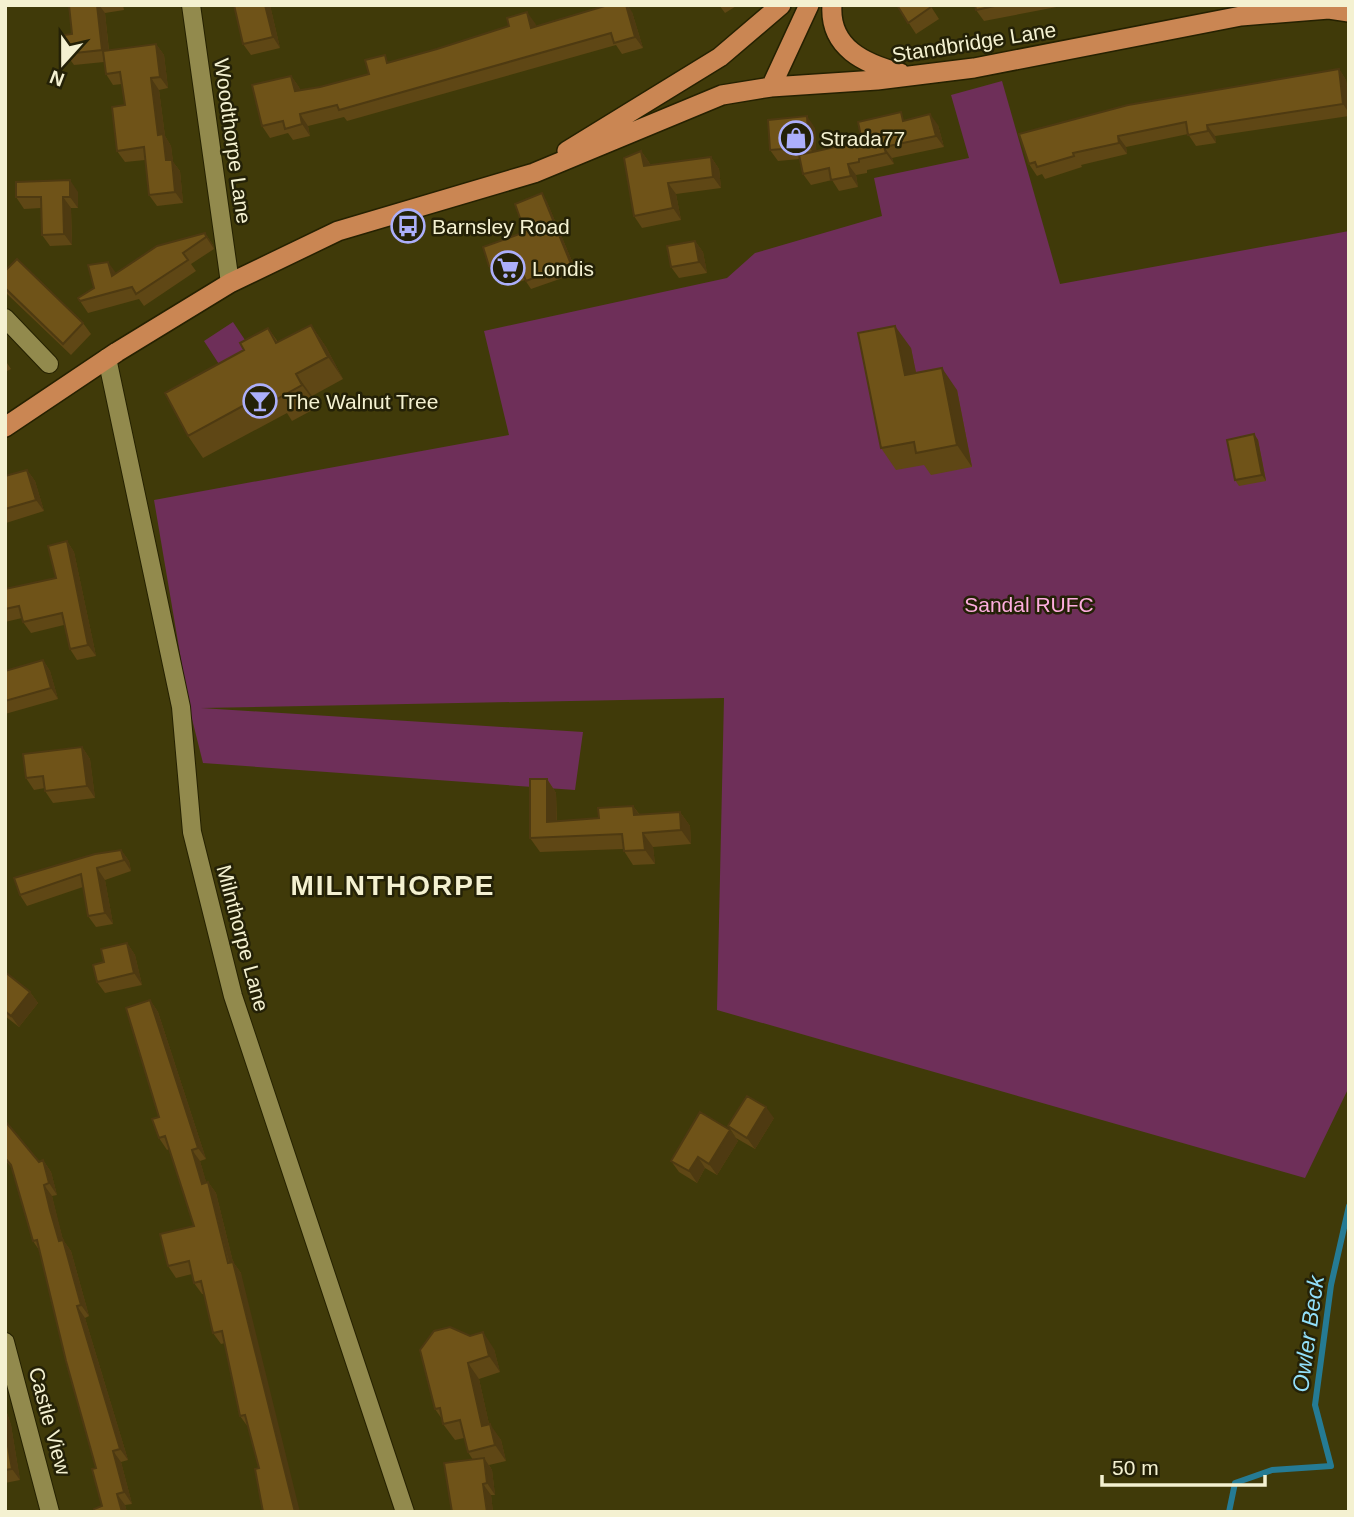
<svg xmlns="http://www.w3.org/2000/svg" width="1354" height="1517" font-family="Arial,sans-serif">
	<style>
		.green { fill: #6e2f59 }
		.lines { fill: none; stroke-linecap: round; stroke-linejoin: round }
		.stream { stroke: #257b94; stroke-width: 6 }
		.minor-casing { stroke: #252101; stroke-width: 20 }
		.primary-casing { stroke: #252101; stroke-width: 22 }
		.minor { stroke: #928a4d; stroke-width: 18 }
		.primary { stroke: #ca8653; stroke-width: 19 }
		.wall { fill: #5f4715 }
		.shaded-wall { fill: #4e3a11 }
		.building { fill: #6f5318; stroke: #4e3a11; stroke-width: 2 }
		.labels { text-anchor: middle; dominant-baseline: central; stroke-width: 5; stroke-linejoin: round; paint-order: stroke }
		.street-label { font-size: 21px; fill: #f4f1d1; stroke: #242107 }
		.poi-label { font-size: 21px; fill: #f4f1d1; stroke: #242107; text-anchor: start }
		.park-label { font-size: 21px; fill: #feaedf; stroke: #242107 }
		.water-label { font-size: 23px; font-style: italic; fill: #92dff9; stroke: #242107 }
		.district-label { font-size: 28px; font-weight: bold; letter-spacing: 2px; fill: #f4f1d1; stroke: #242107 }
	</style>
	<rect width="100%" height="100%" fill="#403a09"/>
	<path class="green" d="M1002,81L1060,284L1349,231V1087L1305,1178L717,1010L724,698L201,708L583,732L575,790L203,763L189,707L154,500L509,435L484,331L727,278L755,253L882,216L874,178L969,158L951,95Z
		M233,322L257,358L228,378L204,341Z"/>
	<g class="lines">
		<path class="stream" d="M1229,1512L1235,1483L1272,1470L1331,1466L1315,1405L1331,1285L1349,1206"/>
		<defs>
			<path id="minor" d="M191,5L230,283
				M5,318L49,364
				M107,358L181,707L192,832L233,996L405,1512
				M5,1342L50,1512"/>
			<path id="primary" d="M832,5C829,48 865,64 900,73
				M771,87L809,5
				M567,151L720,57L781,5
				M5,427L117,352L230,283L338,231L534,173L722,95L771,87L877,80L974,68L1241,16L1329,9L1349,12"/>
		</defs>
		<use href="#minor" class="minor-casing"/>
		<use href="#primary" class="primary-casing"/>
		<use href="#minor" class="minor"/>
		<use href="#primary" class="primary"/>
	</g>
	<path class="wall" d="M69,5H123L124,10L105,13L109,50L156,44L164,55L168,88L159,90L165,136L171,146L173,162L180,171L183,203L157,206L149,195L145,160L125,162L117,151L125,105L122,84L113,85L106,74L104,62L74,65L66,54L72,34Z
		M234,5H270L280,48L251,55L243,44Z
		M719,5H738L725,13Z
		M897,5H930L939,19L916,34Z
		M975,5H1067L984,21L976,10Z
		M632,12L643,48L622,54L616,45L347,121L344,117L308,126L310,136L293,140L288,133L270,138L262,126L291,76L299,87L300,90L320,87L369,74L390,62L535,23L536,27Z
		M1339,69L1346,80L1349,100V116L1215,136L1216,143L1196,146L1188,134L1126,147L1127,154L1081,165L1082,167L1045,179L1042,174L1037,176L1029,164L1019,134Z
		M907,120L938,125L944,147L892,158L894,164L867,170V173L856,175L858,187L839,191L832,180L811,185L803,174L800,159L778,161L770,150L815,128L816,151L862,141Z
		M641,151L649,162L650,165L711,157L719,169L721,188L676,194L681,220L642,228L634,216Z
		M78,192V208H71L72,245L50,246L42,235L41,208L24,209L16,197Z
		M542,193L547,202L577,273L531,289L525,280L513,284L494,274L489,266L525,232Z
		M205,233L213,245L214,249L191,264L196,271L144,306L139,299L88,313L80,301L94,288L116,273Z
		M695,241L703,252L707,273L679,278L671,267Z
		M5,271L83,323L91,334L71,355L5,292Z
		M311,325L326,347L343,379L312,396L318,407L292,421L287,413L203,458L188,436L244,350L268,328L278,342Z
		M911,348L916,373L957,390L972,467L931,475L924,465L896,470L881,448Z
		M5,360L11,369L5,372Z
		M1254,434L1258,440L1266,481L1239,486L1235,480Z
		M27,470L35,481L44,511L6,523L5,521V476Z
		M67,541L74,552L96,656L77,660L70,649L64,625L31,633L23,622L22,618L5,622V589L56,578Z
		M43,660L50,671L58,699L5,714V671Z
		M82,747L90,759L95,798L53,803L45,791V788L34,790L26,778Z
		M547,779L556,793L557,822L599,818L633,806L640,815L680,812L690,826L691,844L653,847L655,864L633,865L624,851L623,849L540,852L530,838Z
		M121,850L129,861L131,871L105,880L113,924L96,927L88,916L83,887L27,906L20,895Z
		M127,943L135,955L142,985L105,993L97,982L104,962Z
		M5,972L30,992L38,1003L19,1027L5,1016Z
		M150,1000L158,1012L206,1159L200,1161L206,1182H208L216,1193L233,1262L241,1273L259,1468L248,1427L240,1416L225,1343L221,1344L213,1333L204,1294H202L194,1283L192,1274L176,1278L168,1266L194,1226L169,1149L167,1150L159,1138V1117Z
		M774,1118L755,1149L736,1138L728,1126Z
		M5,1121L39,1162L43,1160L51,1172L57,1195L52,1196L58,1221L63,1240L71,1251L89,1316L85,1318L128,1460L121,1462L132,1504L125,1505L127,1512H95L102,1506L96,1468L39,1250L33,1241L12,1168L5,1160Z
		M730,1130L738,1141L717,1175L705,1168L697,1183L679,1172L671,1161Z
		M494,1349L500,1372L479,1379L489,1424L501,1440L506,1461L489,1465L492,1470L495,1495H491L493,1512L473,1460L468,1452L464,1438L455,1440L443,1424L442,1419L435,1409L420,1350Z
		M5,1407L11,1425L20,1480L5,1483Z"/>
	<path class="shaded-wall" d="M97,5H99L105,13L110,62L102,50Z
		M265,5H270L280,48L273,37Z
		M626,5H628L632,12L643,48L635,37Z
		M527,12L535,23L539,39L531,28Z
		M156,44L164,55L168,88L160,77Z
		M1339,69L1346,80L1349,100V113L1343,104Z
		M291,76L299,87L303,102L295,91Z
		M151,78L159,90L165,136L171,146L173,162L180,171L183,203L175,192L158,135Z
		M300,114L308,126L310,136L302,124Z
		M930,114L938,125L944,147L936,136Z
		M807,116L815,128L817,158L809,147Z
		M1207,125L1215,136L1216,143L1208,131Z
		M1118,136L1126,147L1127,154L1119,143Z
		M884,147L892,158L894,164L886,153Z
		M641,151L649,162L652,177L644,166Z
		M711,157L719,169L721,188L713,177Z
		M848,164L856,175L858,187L851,176Z
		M70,180L78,192V208L70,197Z
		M668,183L676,194L681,220L673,208Z
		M542,193L547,202L577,273L571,264Z
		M63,197L71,208L72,245L64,234Z
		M205,233L213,245L214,249L206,237Z
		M695,241L703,252L707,273L699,262Z
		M108,262L116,273L112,276Z
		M311,325L326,347L343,379L328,357Z
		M895,326L911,348L921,397L905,375Z
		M942,368L957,390L972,467L957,445Z
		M296,374L312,396L318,407L302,385Z
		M1254,434L1258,440L1266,481L1262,475Z
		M27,470L35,481L44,511L36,500Z
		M67,541L74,552L96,656L88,645Z
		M43,660L50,671L58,699L51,688Z
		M82,747L90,759L95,798L87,786Z
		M547,779L556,793L557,836L547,822Z
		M633,806L643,820L634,815Z
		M680,812L690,826L691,844L681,830Z
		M643,833L653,847L655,864L645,850Z
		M121,850L129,861L131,871L124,860Z
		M97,868L105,880L113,924L105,913Z
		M127,943L135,955L142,985L134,973Z
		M30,992L38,1003L19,1027L11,1016Z
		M150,1000L158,1012L206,1159L198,1148Z
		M766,1107L774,1118L755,1149L747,1138Z
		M730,1130L738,1141L717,1175L709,1164Z
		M192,1150L200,1161L210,1195L202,1184Z
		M698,1157L705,1168L697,1183L689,1171Z
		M43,1160L51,1172L57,1195L49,1183Z
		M208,1182L216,1193L233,1262L241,1273L300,1512H295Z
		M44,1185L52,1196L63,1240L71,1251L89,1316L81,1305L59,1241Z
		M77,1306L85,1318L128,1460L120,1449Z
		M483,1332L494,1349L500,1372L489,1356Z
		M468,1363L479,1379L493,1442L482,1426Z
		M5,1407L11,1425L20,1480L12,1469L5,1429Z
		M490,1424L501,1440L506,1461L495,1445Z
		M113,1451L121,1462L132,1504L124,1492Z
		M484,1458L492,1470L495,1495L487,1483Z
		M483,1484L491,1495L493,1512H487Z
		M117,1494L125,1505L127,1512H122Z"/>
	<path class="building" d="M69,5H97L102,50L66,54L64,35L72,34Z
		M234,5H265L273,37L243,44Z
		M608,5H626L635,37L614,43L611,33L339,110L337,105L300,114L302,124L285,129L283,121L262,126L252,85L291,76L295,91L320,87L369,74L365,60L385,55L387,63L437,49L509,26L507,18L527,12L531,28Z
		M897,5H930L931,7L908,23Z
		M975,5H999L976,10Z
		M156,44L160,77L151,78L158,135L163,134L166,160H172L175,192L149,195L144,147L117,151L112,107L125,105L120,72L106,74L103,51Z
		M1339,69L1343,104L1207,125L1208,131L1188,135L1186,122L1118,136L1119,143L1073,153L1074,156L1037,167L1035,162L1029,164L1019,134L1128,105Z
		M901,112L903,121L930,114L936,136L884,147L886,153L859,159V162L848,164L851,176L831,180L829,168L803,174L799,155L862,141L858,122Z
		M807,116L809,147L770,150L768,120Z
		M641,151L644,166L711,157L713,177L668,183L673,208L634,216L624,158Z
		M70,180V197H63L64,234L42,235L41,197H16V182Z
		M542,193L571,264L526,281L522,271L507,276L489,266L483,247L525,232L515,204Z
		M205,233L206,237L183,253L188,260L136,294L132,287L80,301L78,298L94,288L88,265L108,262L112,276L157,246Z
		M695,241L699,262L671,267L667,246Z
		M17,259L83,323L63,344L5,288V271Z
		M311,325L328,357L296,374L302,385L277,399L272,390L188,436L165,393L244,350L240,343L268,328L276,343Z
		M895,326L905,375L942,368L957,445L916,453L914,442L881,448L858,333Z
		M1254,434L1262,475L1235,480L1227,440Z
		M27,470L36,500L5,509V476Z
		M67,541L88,645L70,649L62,613L23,622L19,606L5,609V589L56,578L48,546Z
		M43,660L51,688L5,701V671Z
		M82,747L87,786L45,791L43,776L26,778L23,754Z
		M530,779H547V822L599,818L598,808L633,806L634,815L680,812L681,830L643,833L645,850L624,851L622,834L530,838Z
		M121,850L124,860L97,868L105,913L88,916L81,874L20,895L14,878L95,854Z
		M127,943L134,973L97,982L93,965L104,962L101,949Z
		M5,972L30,992L11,1016L5,1011Z
		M150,1000L198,1148L192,1150L202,1184L208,1182L228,1263L233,1262L295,1512H263L255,1469L259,1468L245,1415L240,1416L222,1331L213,1333L201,1281L194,1283L189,1261L168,1266L160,1234L194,1226L165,1136L159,1138L152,1119L159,1117L126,1008Z
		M747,1096L766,1107L747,1138L728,1126Z
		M700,1112L730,1130L709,1164L698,1157L689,1171L671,1161Z
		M5,1121L39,1162L43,1160L49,1183L44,1185L50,1210L59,1241L63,1240L81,1305L77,1306L120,1449L113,1451L124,1492L117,1494L122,1512H95L94,1509L102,1506L92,1469L96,1468L66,1361L37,1240L33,1241L11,1165L5,1158Z
		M450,1327L470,1336L483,1332L489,1356L468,1363L482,1426L490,1424L495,1445L468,1452L460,1420L443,1424L440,1408L435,1409L420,1350L434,1331Z
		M5,1429L12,1469L5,1470Z
		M484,1458L487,1483L483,1484L487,1512H452L444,1463Z"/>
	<defs>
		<symbol id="shop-ring" viewBox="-11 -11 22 22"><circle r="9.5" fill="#242107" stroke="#acaffb" stroke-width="1.5"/><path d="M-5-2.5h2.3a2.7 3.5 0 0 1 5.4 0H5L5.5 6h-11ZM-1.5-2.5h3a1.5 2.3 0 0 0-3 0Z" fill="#acaffb"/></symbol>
		<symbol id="bus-ring" viewBox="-11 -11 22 22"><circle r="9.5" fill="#242107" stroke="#acaffb" stroke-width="1.5"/><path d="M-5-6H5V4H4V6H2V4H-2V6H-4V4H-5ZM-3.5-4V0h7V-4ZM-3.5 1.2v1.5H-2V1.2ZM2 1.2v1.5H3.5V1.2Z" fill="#acaffb"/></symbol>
		<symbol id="supermarket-ring" viewBox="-11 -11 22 22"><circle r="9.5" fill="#242107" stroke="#acaffb" stroke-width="1.5"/><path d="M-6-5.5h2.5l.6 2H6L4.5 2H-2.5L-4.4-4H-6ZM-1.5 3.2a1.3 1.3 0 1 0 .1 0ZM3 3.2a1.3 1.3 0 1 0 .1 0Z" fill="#acaffb"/></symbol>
		<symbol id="bar-ring" viewBox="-11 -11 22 22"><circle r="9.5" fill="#242107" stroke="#acaffb" stroke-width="1.5"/><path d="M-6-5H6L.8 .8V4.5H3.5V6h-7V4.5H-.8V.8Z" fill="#acaffb"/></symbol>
	</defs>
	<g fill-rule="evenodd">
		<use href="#shop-ring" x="777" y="119" width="38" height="38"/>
		<use href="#bus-ring" x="389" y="207" width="38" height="38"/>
		<use href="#supermarket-ring" x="489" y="249" width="38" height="38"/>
		<use href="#bar-ring" x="241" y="382" width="38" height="38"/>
	</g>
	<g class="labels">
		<g class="street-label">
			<text transform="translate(974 42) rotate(-9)">Standbridge Lane</text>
			<text transform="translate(233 141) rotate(82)">Woodthorpe Lane</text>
			<text transform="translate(243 938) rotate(75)">Milnthorpe Lane</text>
			<text transform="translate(50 1421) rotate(75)">Castle View</text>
		</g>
		<g class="poi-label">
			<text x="820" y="138">Strada77</text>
			<text x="432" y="226">Barnsley Road</text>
			<text x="532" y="268">Londis</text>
			<text x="284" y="401">The Walnut Tree</text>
		</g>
		<g class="park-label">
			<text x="1029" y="604">Sandal RUFC</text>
		</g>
		<g class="water-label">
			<text transform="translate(1308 1334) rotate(-82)">Owler Beck</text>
		</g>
		<g class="district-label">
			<text x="393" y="885">MILNTHORPE</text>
		</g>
	</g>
	<rect width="1354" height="1517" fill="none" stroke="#f4f1d1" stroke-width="14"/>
	<g transform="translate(63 63) rotate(201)" stroke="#242107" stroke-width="5" paint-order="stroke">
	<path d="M0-5L12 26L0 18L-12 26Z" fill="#f4f1d1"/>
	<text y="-10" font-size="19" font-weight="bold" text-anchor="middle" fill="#f4f1d1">N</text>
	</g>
	<path d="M1102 1475v10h163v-10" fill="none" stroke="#f4f1d1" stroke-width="3.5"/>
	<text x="1112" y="1475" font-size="21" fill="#f4f1d1" stroke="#242107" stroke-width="5" paint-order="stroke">50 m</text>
</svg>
